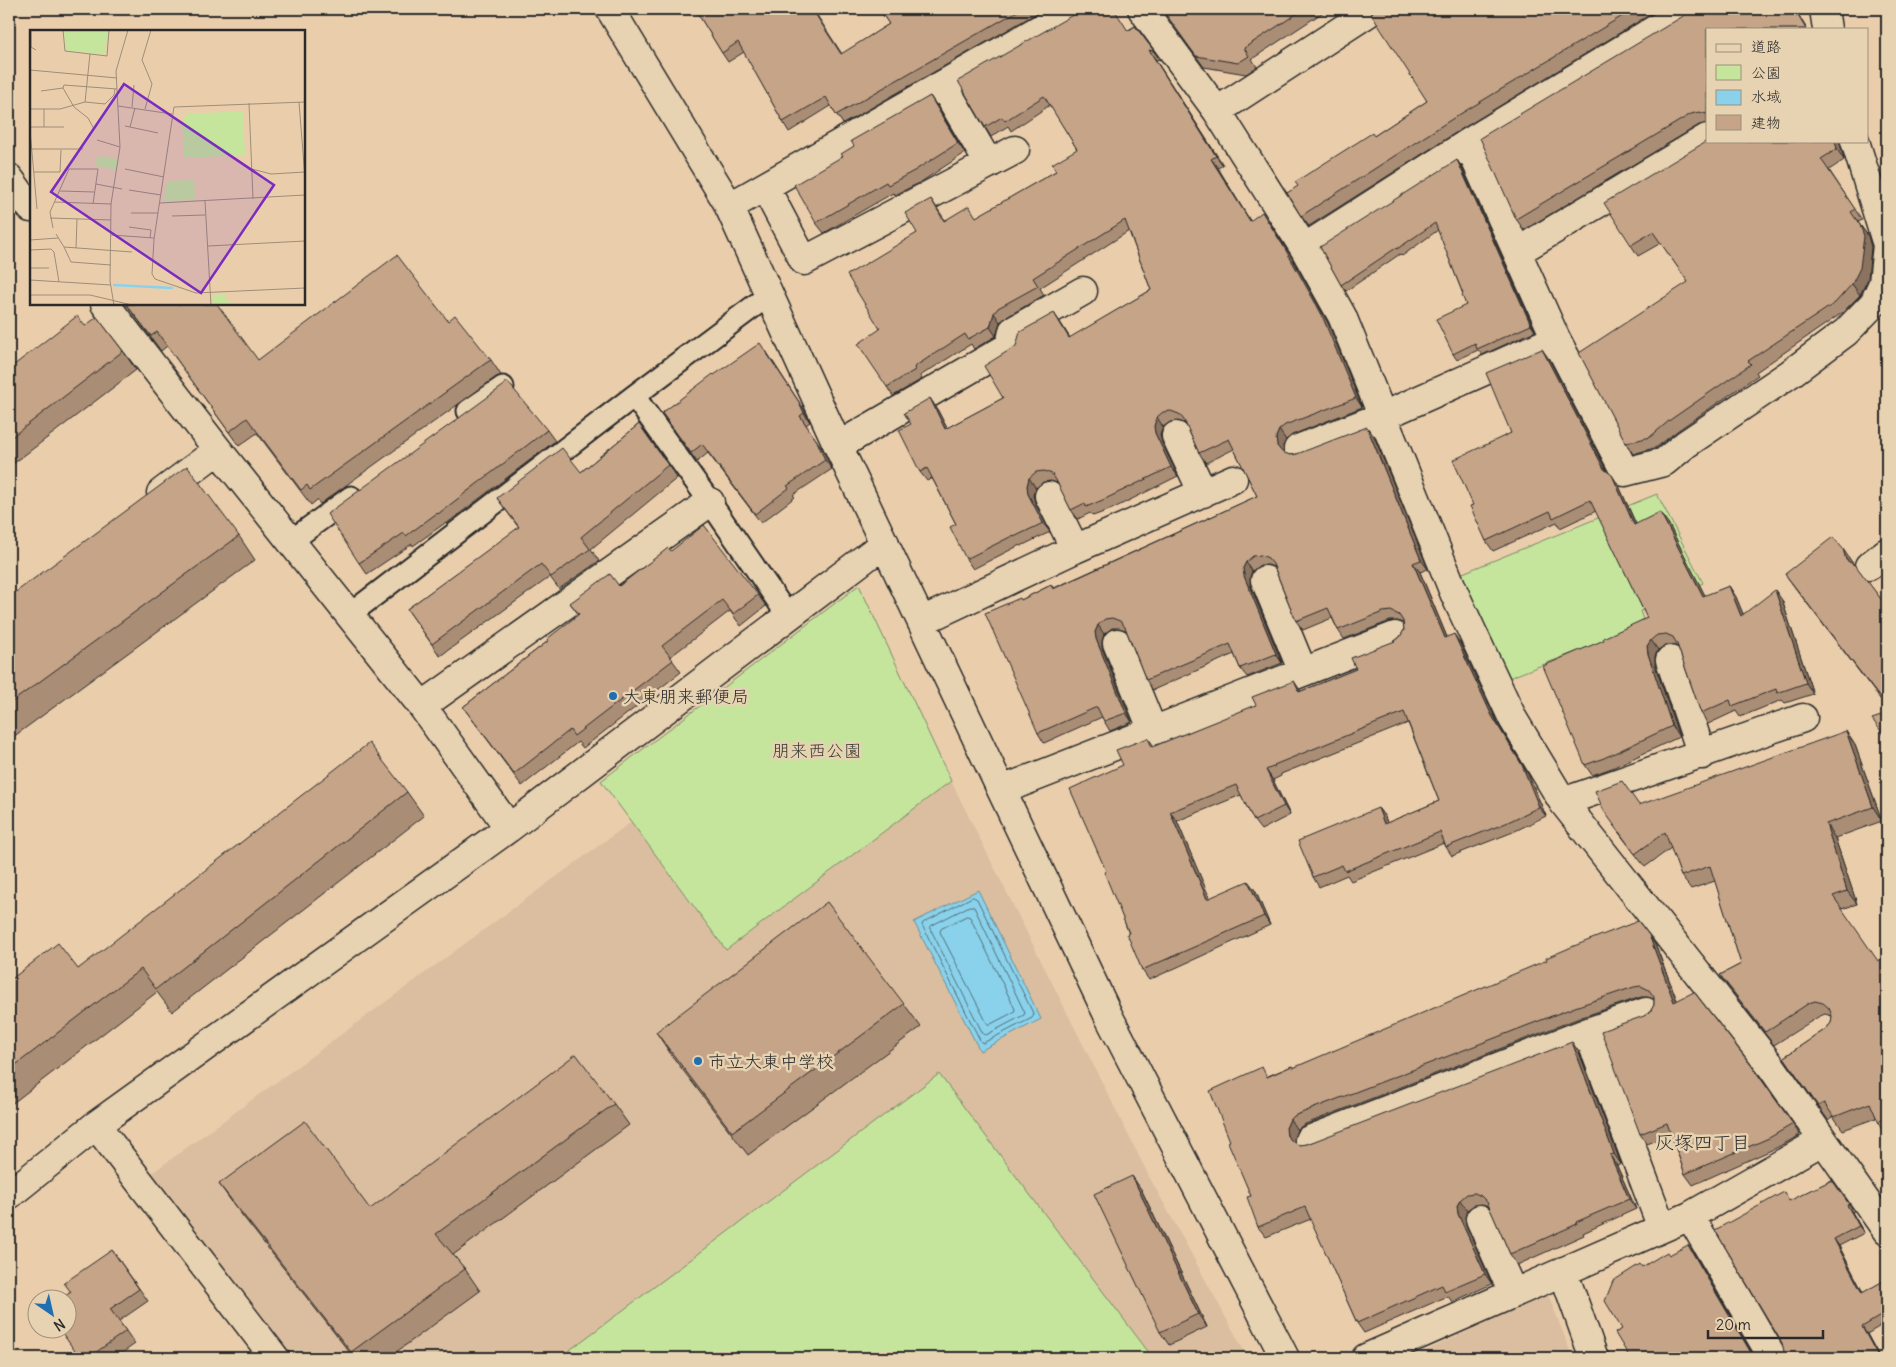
<svg xmlns="http://www.w3.org/2000/svg" width="1896" height="1367" font-family="Delius,'Klee One',sans-serif">
	<style>
		.built { fill: #dbbe9f }
		.green { fill: #c5e59d; stroke: #788864 }
		.water { fill: #8ad2eb; stroke: #648f9e }
		.lines { fill: none; stroke-linecap: round; stroke-linejoin: round }
		.shore { stroke: #516e78; stroke-width: 1 }
		.lane-casing { stroke: #2b2b2b; stroke-width: 25 }
		.street-casing { stroke: #2b2b2b; stroke-width: 31 }
		.lane { stroke: #e7d2b1; stroke-width: 21 }
		.street { stroke: #e7d2b1; stroke-width: 28 }
		.wall { fill: #aa8d75; stroke: #2b2b2b }
		.shaded-wall { fill: #8b735f; stroke: #2b2b2b }
		.building { fill: #c6a488; stroke: #2b2b2b }
		.poi-dot { fill: #1f6fb2; stroke: #e7d2b1; stroke-width: 2 }
		.labels { text-anchor: middle; dominant-baseline: central; stroke-width: 5; stroke-linejoin: round; paint-order: stroke }
		.poi-label { font-size: 18px; fill: #2b2b2b; stroke: #e7d2b1; text-anchor: start }
		.park-label { font-size: 18px; fill: #3a3e36; stroke: #e7d2b1 }
		.neighbourhood-label { font-size: 19px; fill: #2b2b2b; stroke: #e7d2b1 }
		.inset-river { fill: none; stroke: #8ad2eb; stroke-width: 2.5 }
		.inset-road { fill: none; stroke: #9e8d78; stroke-width: 1 }
		.view { fill: #7b2cbf; fill-opacity: 0.15; stroke: #7b2cbf; stroke-width: 2.5 }
		.inset-edge { fill: none; stroke: #2b2b2b; stroke-width: 2.5 }
	</style>
	<rect width="100%" height="100%" fill="#eaceac"/>
	<filter id="ink" filterUnits="userSpaceOnUse"><feTurbulence type="fractalNoise" baseFrequency=".02" numOctaves="2"/><feDisplacementMap in="SourceGraphic" scale="10" xChannelSelector="R" yChannelSelector="G"/><feConvolveMatrix kernelMatrix="1 2 1 2 8 2 1 2 1" color-interpolation-filters="sRGB"/></filter>
	<g filter="url(#ink)">
		<path class="built" d="M951,781L1150,1178L1248,1358H292L152,1173L631,822L726,950Z
			M1548,1294L1573,1358H1410Z"/>
		<path class="green" d="M1657,494L1703,583L1640,611L1645,625L1506,679L1458,575Z
			M859,585L951,781L726,950L601,781Z
			M939,1074L1153,1358H559Z"/>
		<path class="water" d="M978,890L1041,1019L980,1051L914,922Z"/>
		<g class="lines">
			<path class="shore" d="M973,897L977,899L1034,1015L1032,1018L983,1043L981,1042L922,925L923,923Z
				M970,906L974,907L1025,1013L1024,1015L986,1035L983,1034L930,928L931,926Z
				M967,916L970,917L1015,1009L1014,1012L989,1025L987,1023L940,932L941,929Z"/>
			<defs>
				<path id="lane" d="M634,396L710,502L788,616
					M468,411L503,387
					M291,541L351,497
					M349,615L634,396L769,295"/>
				<path id="street" d="M610,9L727,202L838,446L1109,1017L1285,1358
					M1142,9L1217,111L1304,248L1342,316L1455,595L1513,719L1563,802L1771,1066L1887,1231
					M1824,9L1827,29
					M943,85L989,164
					M1217,111L1374,9
					M1468,143L1556,339L1625,472L1664,462L1686,444L1791,373L1846,332L1874,303L1883,283L1887,245L1855,141
					M9,178L31,208
					M765,187L804,261L1015,150
					M729,207L1075,9
					M1304,248L1468,143L1689,9
					M1517,252L1707,138
					M105,304L218,450L422,706L509,828
					M1176,436L1203,493
					M838,446L1010,346L1013,331L1083,291
					M1298,449L1383,416L1556,339
					M161,493L218,450
					M1049,496L1075,549
					M1869,566L1887,552
					M1265,580L1303,672
					M922,621L1075,549L1233,479
					M1117,643L1153,731
					M1670,660L1702,755
					M422,706L710,502
					M1002,790L1395,636
					M1563,802L1803,718
					M1646,1012L1588,1032L1662,1228
					M96,1125L275,1358
					M1309,1140L1588,1032
					M9,1195L96,1125L509,828L885,543
					M1690,1216L1773,1358
					M1480,1219L1513,1293
					M1563,1271L1594,1358
					M1366,1358L1690,1216L1822,1141"/>
			</defs>
			<use href="#lane" class="lane-casing"/>
			<use href="#street" class="street-casing"/>
			<use href="#lane" class="lane"/>
			<use href="#street" class="street"/>
		</g>
		<path class="wall" d="M695,9H813L842,54L889,24L879,9H1044L843,124L831,106L789,132L783,122L744,52L728,62L722,53Z
			M1162,9H1328L1252,59L1257,67L1246,74L1204,67Z
			M1376,9H1659L1460,130L1309,226L1301,216L1374,136L1427,101Z
			M1692,9H1795L1807,29H1707V123L1699,125L1524,230L1516,219Z
			M1076,13L1128,30L1135,26L1160,60L1155,59L1223,165L1218,168L1250,221L1269,222L1291,256L1328,323L1362,407L1292,435L1286,440L1283,446V453L1290,455L1297,454L1374,436L1428,569L1420,572L1447,637L1460,643L1499,726L1528,774L1546,816L1513,832L1452,856L1446,847L1444,843L1351,881L1347,875L1319,887L1313,877L1378,808L1385,817L1387,823L1439,801L1408,723L1281,774V776L1273,780L1290,815L1261,830L1254,821L1241,795L1177,821L1209,898L1255,890L1270,925L1149,980L1142,970L1106,871L1123,765L1148,738L1154,746L1301,691L1356,669L1400,637L1404,630L1403,623L1398,621H1390L1344,639L1338,630L1332,618L1303,630L1296,621L1274,567L1268,565H1260L1252,571L1250,577V585L1282,663L1247,677L1240,668L1234,654L1153,690L1146,680L1126,630L1119,628H1112L1104,634L1102,641V648L1132,722L1110,731L1104,721L1102,717L1044,743L1038,733L1021,600L1051,585L1054,588L1257,496L1234,449L1206,463L1199,453L1185,423L1178,421L1170,422L1163,427L1160,435L1162,443L1178,476L1112,509L1093,516L1090,513L1078,519L1071,510L1058,483L1051,481L1043,482L1036,488L1033,495L1035,503L1050,532L1021,546L1020,545L973,569L966,559L956,524L932,478L927,481L920,472L911,424L936,407L947,428L1003,398L1060,322L1070,338L1151,290L1129,231L1040,288L1044,295L1005,318L1000,322L996,336L974,349L971,344L920,376L922,379L893,396L887,387L880,329L917,233L931,199L945,220L977,217L1056,171L1077,149L1050,105L1011,131L1008,126L991,137L985,127Z
			M930,96L937,106L965,153L921,182L895,195L893,193L824,233L816,223L843,156Z
			M1707,141H1839L1844,160L1829,170L1862,220L1858,222L1868,236L1871,247L1868,279L1860,295L1842,313L1756,372L1758,375L1677,431L1657,447L1633,454L1626,443L1688,282L1661,243L1638,256L1631,245Z
			M1457,160L1461,166L1535,331L1482,355L1478,350L1457,360L1453,354L1466,305L1463,294L1438,230L1402,256L1400,254L1346,291L1341,285Z
			M126,304L258,360L448,321L491,360L501,375L496,377L320,504L317,500L311,505L257,433L239,446L167,346L161,351Z
			M123,351L136,370L9,467V369Z
			M1549,359L1607,472L1619,486L1636,524L1668,523L1705,596L1729,586L1736,597L1743,614L1782,600L1813,694L1785,703L1782,700L1740,717L1736,711L1708,724L1701,713L1678,647L1674,645H1665L1658,650L1655,656V665L1679,737L1612,768L1592,775L1585,765L1604,640L1647,618L1596,511L1560,528L1557,522L1493,551L1486,541L1473,505Z
			M714,375L805,411L810,422L806,425L823,450L832,469L793,495L795,497L761,523L708,453L697,462L662,413Z
			M639,424L677,478L591,549L599,561L559,589L550,577L440,656L407,609L519,528L497,498L581,472Z
			M547,430L555,441L446,524L445,523L413,546L412,544L367,574L359,563Z
			M239,536L255,560L9,740V597Z
			M671,551L758,595L766,606L741,626L730,611L670,657L681,672L583,748L578,742L522,786L463,707L548,641L579,615L570,603L619,586Z
			M1854,564L1887,607V708L1796,589L1785,574Z
			M1855,745L1882,821L1835,838L1857,904L1842,909L1876,1118L1843,1130L1833,1116L1828,1120L1784,1057L1826,1029L1831,1023L1832,1016L1825,1014L1818,1017L1774,1045L1729,988L1720,975L1741,964L1715,881L1691,889L1681,876L1671,848L1645,867L1613,825L1639,805Z
			M407,792L424,816L172,1012L157,992L9,1106V981L78,969Z
			M1649,935L1656,946L1677,1000L1751,1065L1800,1135L1776,1148L1693,1185L1685,1174L1671,1135L1647,1144L1640,1134L1644,1016L1650,1012L1654,1005V999L1648,997H1641L1582,1017L1303,1125L1297,1130L1294,1138V1143L1299,1145L1307,1144L1579,1052L1621,1164L1617,1166L1636,1209L1583,1233L1584,1235L1517,1265L1510,1254L1489,1206L1482,1204L1474,1205L1467,1210L1465,1217L1466,1225L1492,1284L1452,1302L1448,1296L1364,1333L1357,1323L1311,1219L1266,1237L1258,1227L1251,1196L1230,1141L1268,1076L1292,1066L1293,1068Z
			M904,1004L921,1027L748,1155L672,1056L656,1032Z
			M614,1104L629,1125L453,1255L465,1269L480,1291L388,1358H354L234,1205L219,1184L370,1209Z
			M1832,1180L1854,1211L1852,1212L1864,1233L1839,1246L1863,1293L1887,1279V1322L1867,1334L1880,1358H1782L1784,1351L1790,1201Z
			M1141,1189L1207,1327L1169,1345L1160,1332Z
			M112,1250L148,1301L119,1321L135,1344L115,1358H80L70,1292Z"/>
		<path class="shaded-wall" d="M1149,50L1155,59L1223,165L1216,156Z
			M930,96L937,106L965,153L958,143Z
			M1835,141H1839L1840,143L1844,160L1837,149Z
			M1211,159L1218,168L1256,230L1250,221Z
			M1457,160L1461,166L1535,331L1531,325Z
			M1262,212L1291,256L1328,323L1362,407L1356,398Z
			M1860,225L1868,236L1871,247L1868,279L1860,295L1852,284Z
			M994,313L1000,322L996,336L990,327Z
			M1054,313L1060,322L1076,348L1069,338Z
			M1542,349L1549,359L1611,479L1604,469Z
			M766,351L805,411L810,422L804,413Z
			M930,398L936,407L952,438L945,429Z
			M800,416L823,450L832,469L825,460Z
			M1157,417L1163,427L1160,435L1162,443L1178,476L1171,467L1155,433L1154,426Z
			M1367,427L1374,436L1428,569L1421,560Z
			M1279,430L1286,440L1283,446L1284,455L1277,446L1276,437Z
			M1612,475L1619,486L1641,536L1634,525Z
			M1029,478L1036,488L1033,495L1035,503L1050,532L1043,523L1028,494L1027,486Z
			M1660,512L1668,523L1711,607L1703,596Z
			M1843,549L1854,565L1846,560Z
			M1246,562L1252,571L1250,577V585L1282,663L1276,654L1244,576L1243,568Z
			M1413,563L1420,572L1451,647L1445,638Z
			M1729,586L1736,597L1748,626L1741,616Z
			M1775,590L1782,600L1813,694L1806,683Z
			M1098,625L1104,634L1102,641V648L1132,722L1126,713L1096,639L1095,632Z
			M1454,634L1460,643L1499,726L1528,774L1546,816L1539,807L1492,716Z
			M1651,640L1658,650L1655,656V665L1679,737L1672,726L1648,654L1647,646Z
			M1294,681L1300,690L1305,701L1299,692Z
			M1846,731L1855,745L1882,821L1873,807Z
			M1266,770L1273,780L1290,815L1284,806Z
			M1378,808L1385,817L1391,833L1384,824Z
			M1170,812L1177,821L1214,908L1207,899Z
			M1826,824L1835,838L1857,904L1847,891Z
			M1248,881L1255,890L1270,925L1264,916Z
			M1649,935L1656,946L1681,1012L1674,1002Z
			M1572,1042L1579,1052L1621,1164L1614,1154Z
			M1290,1119L1297,1130L1294,1138L1295,1146L1287,1136L1286,1128Z
			M1610,1155L1617,1166L1636,1209L1629,1199Z
			M1132,1176L1141,1189L1207,1327L1198,1314Z
			M1460,1200L1467,1210L1465,1217L1466,1225L1492,1284L1485,1274L1458,1214L1457,1206Z
			M1847,1205L1852,1212L1864,1233L1859,1226Z
			M1834,1239L1839,1246L1867,1300L1862,1293Z
			M1688,1245L1693,1252L1755,1358H1754Z
			M1862,1327L1867,1334L1880,1358H1879Z"/>
		<path class="building" d="M695,9H812L841,54L889,24L879,9H1021L836,115L826,97L783,122L738,42L722,53Z
			M1081,9H1114L1128,31L1135,26L1154,51L1149,50L1216,156L1211,159L1250,221L1262,212L1284,247L1321,313L1356,398L1285,425L1279,430L1276,437L1277,446L1282,452L1290,455L1297,454L1367,427L1421,560L1413,563L1445,638L1454,634L1492,716L1522,765L1539,807L1506,823L1446,847L1440,832L1345,871L1342,865L1313,877L1298,841L1378,808L1384,824L1439,801L1404,712L1274,765L1275,766L1266,770L1284,806L1254,821L1236,785L1170,812L1207,899L1248,881L1264,916L1142,970L1127,934L1129,933L1104,872L1106,871L1070,789L1123,765L1116,750L1148,738L1152,747L1256,705L1252,697L1294,681L1299,692L1356,669L1351,658L1395,641L1400,637L1404,630L1403,621L1399,615L1391,611L1383,612L1338,630L1328,608L1296,621L1273,564L1268,558L1261,555L1253,556L1246,562L1243,568L1244,576L1276,654L1240,668L1230,644L1146,680L1125,627L1120,621L1112,618L1105,619L1098,625L1095,632L1096,639L1126,713L1104,721L1097,707L1038,733L985,613L1020,598L1021,600L1051,585L1053,589L1257,496L1229,439L1199,453L1184,420L1179,414L1171,411L1163,412L1157,417L1154,426L1155,433L1171,467L1105,499L1086,507L1085,503L1071,510L1056,480L1052,474L1044,471L1036,472L1029,478L1027,486L1028,494L1043,523L1014,537V535L966,559L950,527L956,524L927,468L920,472L899,430L911,424L904,413L930,398L945,429L1003,398L984,366L1016,346L1020,332L1054,313L1069,338L1151,290L1125,220L1033,278L1038,286L998,308L994,313L990,327L968,339L965,334L914,367L915,370L887,387L858,344L880,329L847,275L917,233L905,213L931,199L944,221L969,206L976,217L1056,171L1052,164L1077,149L1044,96L1005,121L1002,117L985,127L958,81L1076,13Z
			M1162,9H1304L1244,48L1249,56L1238,63L1196,56Z
			M1376,9H1634L1452,119L1301,216L1287,193L1298,186L1295,182L1372,133L1374,136L1427,101L1371,14Z
			M1692,9H1794L1806,29H1707V114L1699,112L1691,114L1516,219L1480,138L1690,12Z
			M930,96L958,143L914,171L888,185L886,182L816,223L794,185L843,156L841,154L854,146L851,141Z
			M1707,141H1835L1837,149L1821,159L1855,209L1851,212L1860,225L1864,236L1860,268L1852,284L1835,303L1748,361L1751,364L1670,420L1650,437L1626,443L1579,353L1688,282L1653,232L1631,245L1604,203Z
			M1457,160L1531,325L1477,349L1475,343L1453,354L1436,319L1466,305L1462,295L1463,294L1435,223L1397,249L1396,248L1341,285L1320,247Z
			M397,255L448,321L455,315L491,360L486,363L310,490L307,485L301,490L247,418L229,432L157,332L151,336L126,304H217L258,360Z
			M77,316L85,326L97,317L123,351L9,439V369Z
			M760,343L799,402L804,413L800,416L817,441L825,460L787,486L789,488L755,514L702,444L691,453L662,413L713,374L714,375Z
			M1542,349L1604,469L1612,475L1634,525L1660,512L1703,596L1729,586L1741,616L1775,590L1806,683L1777,693L1776,689L1732,706L1730,700L1701,713L1677,644L1673,637L1666,634L1657,635L1651,640L1647,646L1648,654L1672,726L1604,758L1585,765L1543,666L1604,640L1603,638L1647,618L1590,500L1553,518L1550,511L1486,541L1470,506L1473,505L1453,460L1511,433L1486,373Z
			M507,381L547,430L438,514L437,513L406,536L404,533L359,563L327,514L503,386Z
			M639,424L668,465L581,537L590,549L551,577L541,564L432,644L407,609L519,527L497,498L562,448L581,472Z
			M187,466L239,536L9,704V597Z
			M704,525L758,595L733,614L722,600L662,646L673,660L574,736L570,730L514,774L463,707L548,641L547,639L579,614L570,603L610,574L619,586L668,548L671,551Z
			M1833,537L1843,549L1846,560L1856,566L1887,607V707L1785,574Z
			M1887,714V739L1872,719Z
			M1846,731L1873,807L1826,824L1847,891L1833,896L1878,961L1887,956V1142L1870,1103L1834,1117L1824,1103L1818,1106L1784,1057L1826,1029L1831,1023L1832,1016L1829,1008L1823,1003L1815,1001L1809,1003L1765,1032L1720,975L1741,964L1710,866L1681,876L1665,832L1635,854L1604,811L1595,791L1622,781L1639,805Z
			M369,743L407,792L156,989L141,969L9,1070V981L58,943L78,969Z
			M827,902L904,1004L732,1132L656,1032Z
			M1638,921L1649,935L1674,1002L1694,992L1751,1065L1793,1124L1769,1138L1685,1174L1667,1123L1640,1134L1601,1031L1644,1016L1650,1012L1654,1005V997L1649,990L1641,986L1634,987L1575,1007L1296,1115L1290,1119L1286,1128L1287,1136L1292,1141L1299,1145L1307,1144L1572,1042L1614,1154L1610,1155L1629,1199L1576,1222L1577,1224L1510,1254L1487,1202L1481,1196L1475,1193L1467,1194L1460,1200L1457,1206L1458,1214L1485,1274L1445,1291L1442,1285L1357,1323L1305,1207L1258,1227L1247,1197L1251,1196L1228,1142L1230,1141L1210,1091L1262,1067L1267,1077L1292,1066L1293,1068L1547,960L1546,958L1574,946Z
			M576,1054L614,1104L436,1234L465,1269L351,1352L219,1184L305,1121L370,1209Z
			M1132,1176L1198,1314L1160,1332L1094,1194Z
			M1832,1180L1849,1204L1847,1205L1859,1226L1834,1239L1862,1293L1887,1279V1312L1862,1327L1879,1358H1782L1784,1351L1782,1343L1715,1230L1784,1192L1789,1201Z
			M1688,1245L1754,1358H1630L1615,1333L1622,1329L1605,1301L1613,1281L1640,1264L1642,1267L1667,1252L1669,1255Z
			M112,1250L139,1289L110,1309L126,1331L88,1358H80L60,1330H68V1300H59L71,1292L64,1283Z"/>
	</g>
	<g class="poi-dot">
		<circle cx="613" cy="696" r="5"/>
		<circle cx="698" cy="1061" r="5"/>
	</g>
	<g class="labels">
		<g class="poi-label">
			<text x="623" y="696">大東朋来郵便局</text>
			<text x="708" y="1061">市立大東中学校</text>
		</g>
		<g class="park-label">
			<text x="817" y="750">朋来西公園</text>
		</g>
		<g class="neighbourhood-label">
			<text x="1703" y="1142">灰塚四丁目</text>
		</g>
	</g>
	<g transform="translate(30 30)">
		<rect width="275" height="275" fill="#eaceac"/>
		<path d="M33,0H78L75,24L36,21ZM213,81L215,125L154,128L152,92L157,84ZM67,126L88,129L86,140L66,136ZM164,150L165,170L134,171L137,151ZM195,264L196,272H202L203,275L183,273L182,265Z" fill="#c5e59d"/>
		<path class="inset-river" d="M83,255L143,258"/>
		<path class="inset-road" d="M1,0V17L6,20M33,0L35,21L77,26L79,0M0,40L87,48M33,58L44,77L58,88L64,99M11,61L33,58L34,55L87,59M55,72L75,74L84,65L85,59M269,72L275,148M275,72L144,77L124,209L122,244L125,249L166,263L275,258M219,73L223,169M88,76L142,84M102,77L104,55M0,79H30L55,72L60,24M14,79V97M115,79L122,54L112,30L121,0M95,96L100,97L105,78M0,97H34M100,97L128,103M0,100L7,179M67,110L90,117M0,119H53M95,139L134,147M222,139L241,144L275,142M4,142H30L31,120M66,154L92,159M99,160L131,165M30,161L64,162M175,171L181,275M24,172L81,174M130,173L275,165M101,183H128M142,186L175,185M20,188L81,190M99,197L121,200L120,208M23,198L20,182L39,139H68L63,174M26,204L34,217L102,222M81,205L124,208M0,210L28,208M178,216L275,211M34,217L41,232L81,235M46,218L47,189M0,220L21,219L24,222L29,252M0,238H19M0,250L81,255M0,265H60L102,275M84,275L80,251L81,174L90,117L86,41L98,0"/>
		<path class="view" d="M94,54L244,155L171,263L21,162Z"/>
		<rect width="275" height="275" class="inset-edge"/>
	</g>
	<rect width="1896" height="1367" fill="none" stroke="#e7d2b1" stroke-width="30"/>
	<rect x="15" y="15" width="1866" height="1337" fill="none" stroke="#2b2b2b" stroke-width="2" filter="url(#ink)"/>
	<rect x="1706" y="28" width="162" height="115" fill="#e7d2b1" stroke="#9c8f7b"/>
	<rect x="1716" y="44" width="25" height="8" fill="#e7d2b1" stroke="#9c8f7b"/>
	<text x="1751" y="52" font-size="15" fill="#2b2b2b">道路</text>
	<rect x="1716" y="65" width="25" height="15" fill="#c5e59d" stroke="#9c8f7b"/>
	<text x="1751" y="78" font-size="15" fill="#2b2b2b">公園</text>
	<rect x="1716" y="90" width="25" height="15" fill="#8ad2eb" stroke="#9c8f7b"/>
	<text x="1751" y="102" font-size="15" fill="#2b2b2b">水域</text>
	<rect x="1716" y="115" width="25" height="15" fill="#c6a488" stroke="#9c8f7b"/>
	<text x="1751" y="128" font-size="15" fill="#2b2b2b">建物</text>
	<g transform="translate(52 1314) rotate(146)"><circle r="24" fill="#e7d2b1" stroke="#9c8f7b"/>
	<path d="M0-4L9 19L0 12L-9 19Z" fill="#1f6fb2"/>
	<text y="-8" font-size="14" font-weight="bold" text-anchor="middle" fill="#2b2b2b">N</text>
	</g>
	<path d="M1708 1330v8h115v-8" fill="none" stroke="#2b2b2b" stroke-width="2.5"/>
	<text x="1716" y="1330" font-size="15" fill="#2b2b2b" stroke="#e7d2b1" stroke-width="4" paint-order="stroke">20 m</text>
</svg>
